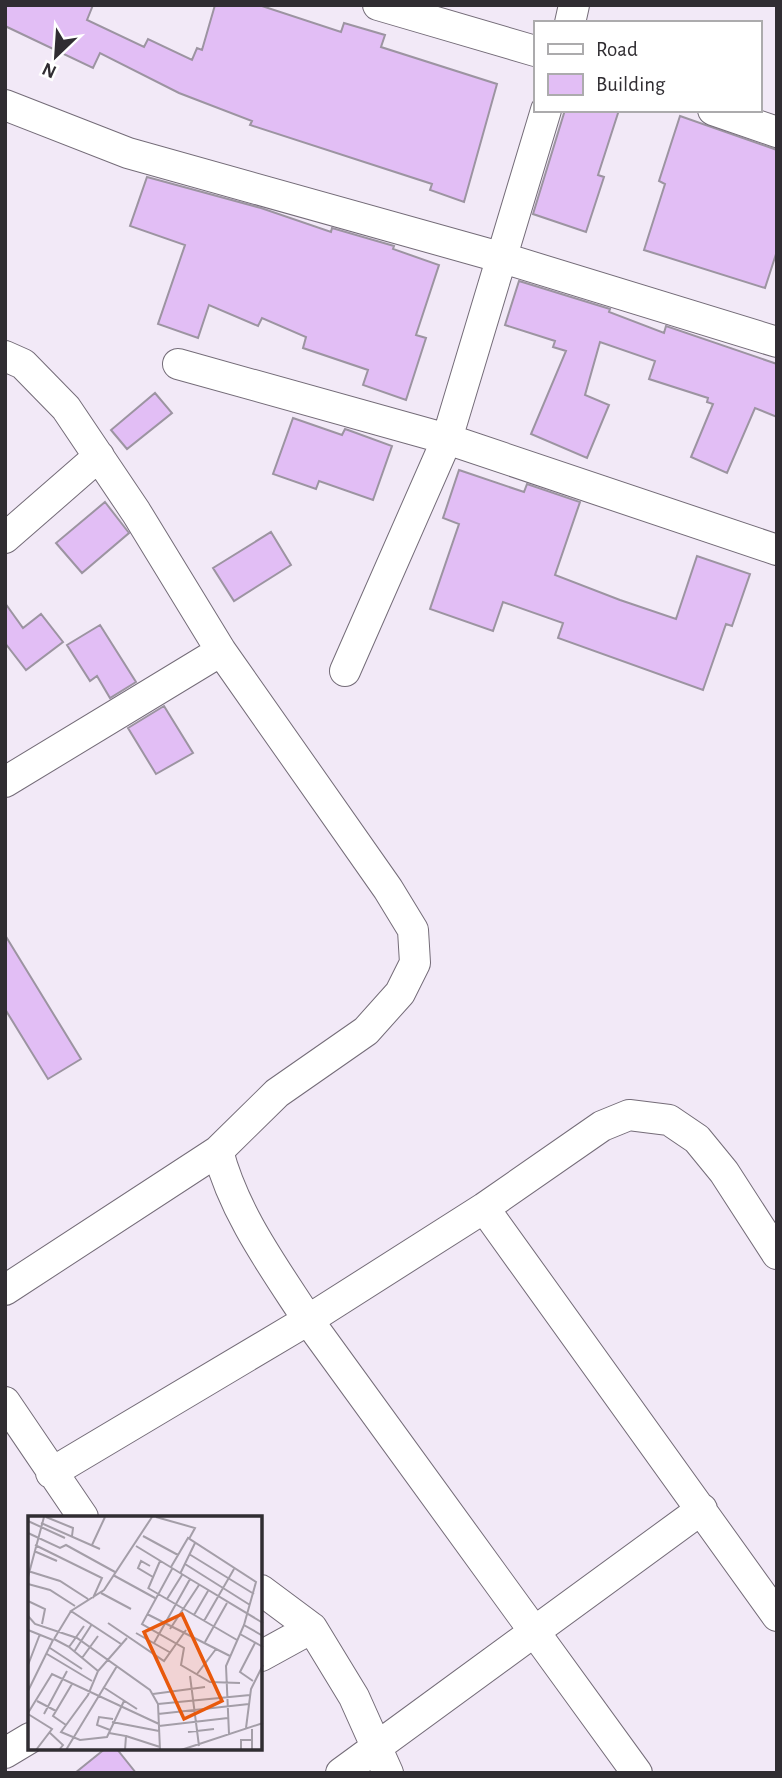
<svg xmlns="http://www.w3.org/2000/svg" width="782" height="1778" font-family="'Alegreya Sans',sans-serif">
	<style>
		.building { fill: #e2bef5; stroke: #9c94a1; stroke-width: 2 }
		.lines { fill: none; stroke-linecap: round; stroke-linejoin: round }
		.minor-casing { stroke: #746c78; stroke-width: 32 }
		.minor { stroke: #fff; stroke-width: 30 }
		.inset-road { fill: none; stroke: #a49ea8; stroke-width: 2 }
		.view { fill: #e8590c; fill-opacity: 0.15; stroke: #e8590c; stroke-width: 3.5 }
		.inset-edge { fill: none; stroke: #302d32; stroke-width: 3.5 }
	</style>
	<rect width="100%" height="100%" fill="#f2e9f7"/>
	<path class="building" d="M5,5H93L87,20L144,47L148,39L192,60L197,48L202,50L215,5H259L341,32L344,23L385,35L381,47L497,84L464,202L430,190L432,184L250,125L252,121L179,93L100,53L93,68L5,26Z
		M565,110H619L598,175L604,177L586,232L533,214Z
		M680,116L777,150V251L765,288L644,250L665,184L659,181Z
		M147,177L261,208L331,232L332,228L394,246L393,249L439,265L416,335L426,338L406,400L363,385L368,370L303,348L306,337L262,318L258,326L209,305L198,338L158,324L185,245L130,226Z
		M519,281L610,309L609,312L664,333L666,326L777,364V417L755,408L727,473L691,457L713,404L707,402L708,398L649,379L655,361L600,342L585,395L609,405L587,458L531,434L566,351L553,347L555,341L505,325Z
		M155,393L172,413L127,449L111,430Z
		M293,418L342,435L345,429L348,430L392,446L373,500L319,481L316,489L273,474Z
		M459,470L524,492L527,484L580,502L555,575L620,600L676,619L697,556L750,574L732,626L726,624L703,690L558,638L563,623L503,602L493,631L430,609L459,524L443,518Z
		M105,502L129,533L82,573L56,543Z
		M271,532L291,565L234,601L213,568Z
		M5,603L23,628L41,614L63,642L26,670L5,643Z
		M100,625L136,682L110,698L97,676L90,681L67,645Z
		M164,706L193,753L156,774L128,728Z
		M5,935L81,1059L48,1079L5,1009Z
		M106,1748H116L136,1773H75Z"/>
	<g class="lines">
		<defs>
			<path id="minor" d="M378,5L535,51
				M570,23L574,5
				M5,105L128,153L503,258L777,342
				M713,110L777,132
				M5,356L23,364L66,408L136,512L221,651L388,889L413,930L415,963L400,993L366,1031L277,1093L218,1151C234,1213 273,1266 308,1320L637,1773
				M178,364L447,439L777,550
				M5,538L99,456
				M345,671L447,439L546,110
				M5,782L221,651
				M484,1208L777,1616
				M5,1290L218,1151
				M5,1402L83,1517
				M51,1473L308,1320L484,1208L602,1126L629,1115L669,1120L697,1139L724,1172L777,1254
				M261,1590L312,1628L354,1697L388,1773
				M261,1656L312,1628
				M5,1753L30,1738
				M341,1773L702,1509"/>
		</defs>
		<use href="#minor" class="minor-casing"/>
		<use href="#minor" class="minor"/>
	</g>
	<g transform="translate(28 1516)">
		<rect width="234" height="234" fill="#f2e9f7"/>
		<path class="inset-road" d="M18,1L45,12L44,20M128,1L167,12L161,23M0,5L37,22M13,7L72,33M0,17L32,32L38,29L87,56M115,20L150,39M7,29L74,62L65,82M64,29L77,1M108,30L162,63L126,127M6,35L29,45M161,38L226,78M157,48L222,89M122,50L113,45L110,52L125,61M143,51L160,22L228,66L216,109L235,120M144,53L114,108L156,132L153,149L182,166L212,167M0,55L32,65L60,83M152,58L167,27M85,59L127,82M0,61L16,1M162,63L235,107M0,68L22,74L47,90M120,72L209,124M120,73L132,45M73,77L103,93M139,83L154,59M0,85L17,93L14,108M119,98L202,140M166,99L180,75M0,100L7,108L49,122L122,174L130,188L132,234M176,105L206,53M80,107L136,145L158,114M142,113L171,69M0,114L25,124L0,175M108,117L143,137M212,118L235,131M26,123L41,131L56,110M26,123L43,95M177,126L199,87M93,128L43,95L76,74L124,1M41,131L70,155M22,132L54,153M46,136L64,108M19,138L64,165M54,142L70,120M0,149L12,118M169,158L188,133M162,160L171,230M225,165L212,156L227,127M75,171L109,193M125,178L177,171M9,185L28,195M96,185L79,221L52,224L33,216L60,179L70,155L99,122M130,188L222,179M0,197L24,158L131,208M0,198L24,213L8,234M16,198L39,155M130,198L221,188M84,206L131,215M38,209L25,200L44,168M131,210L200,202M218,212L223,173L235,149M82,214L69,209L71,201L85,203M21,216L35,229L31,234M160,216L186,213M81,217L98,220L97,234M201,218L198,150L216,109M98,220L132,231M38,234L89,150M153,234L235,207M213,234V224H224M224,234V213"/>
		<path class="view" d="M154,98L194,185L156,203L116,116Z"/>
		<rect width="234" height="234" class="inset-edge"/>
	</g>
	<rect width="782" height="1778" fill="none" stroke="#302d32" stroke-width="14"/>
	<rect x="534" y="21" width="228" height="91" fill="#ffffff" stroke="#acabad" stroke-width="2"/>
	<rect x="548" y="44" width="35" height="10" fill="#ffffff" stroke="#acabad" stroke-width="2"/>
	<text x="596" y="56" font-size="21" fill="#302d32">Road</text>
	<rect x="548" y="74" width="35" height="21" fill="#e2bef5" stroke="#acabad" stroke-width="2"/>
	<text x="596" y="91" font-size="21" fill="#302d32">Building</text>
	<g transform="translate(56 56) rotate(205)" stroke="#ffffff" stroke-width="5" paint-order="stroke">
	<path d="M0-5L12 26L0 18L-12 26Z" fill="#302d32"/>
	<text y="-10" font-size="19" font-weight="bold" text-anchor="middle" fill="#302d32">N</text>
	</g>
</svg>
